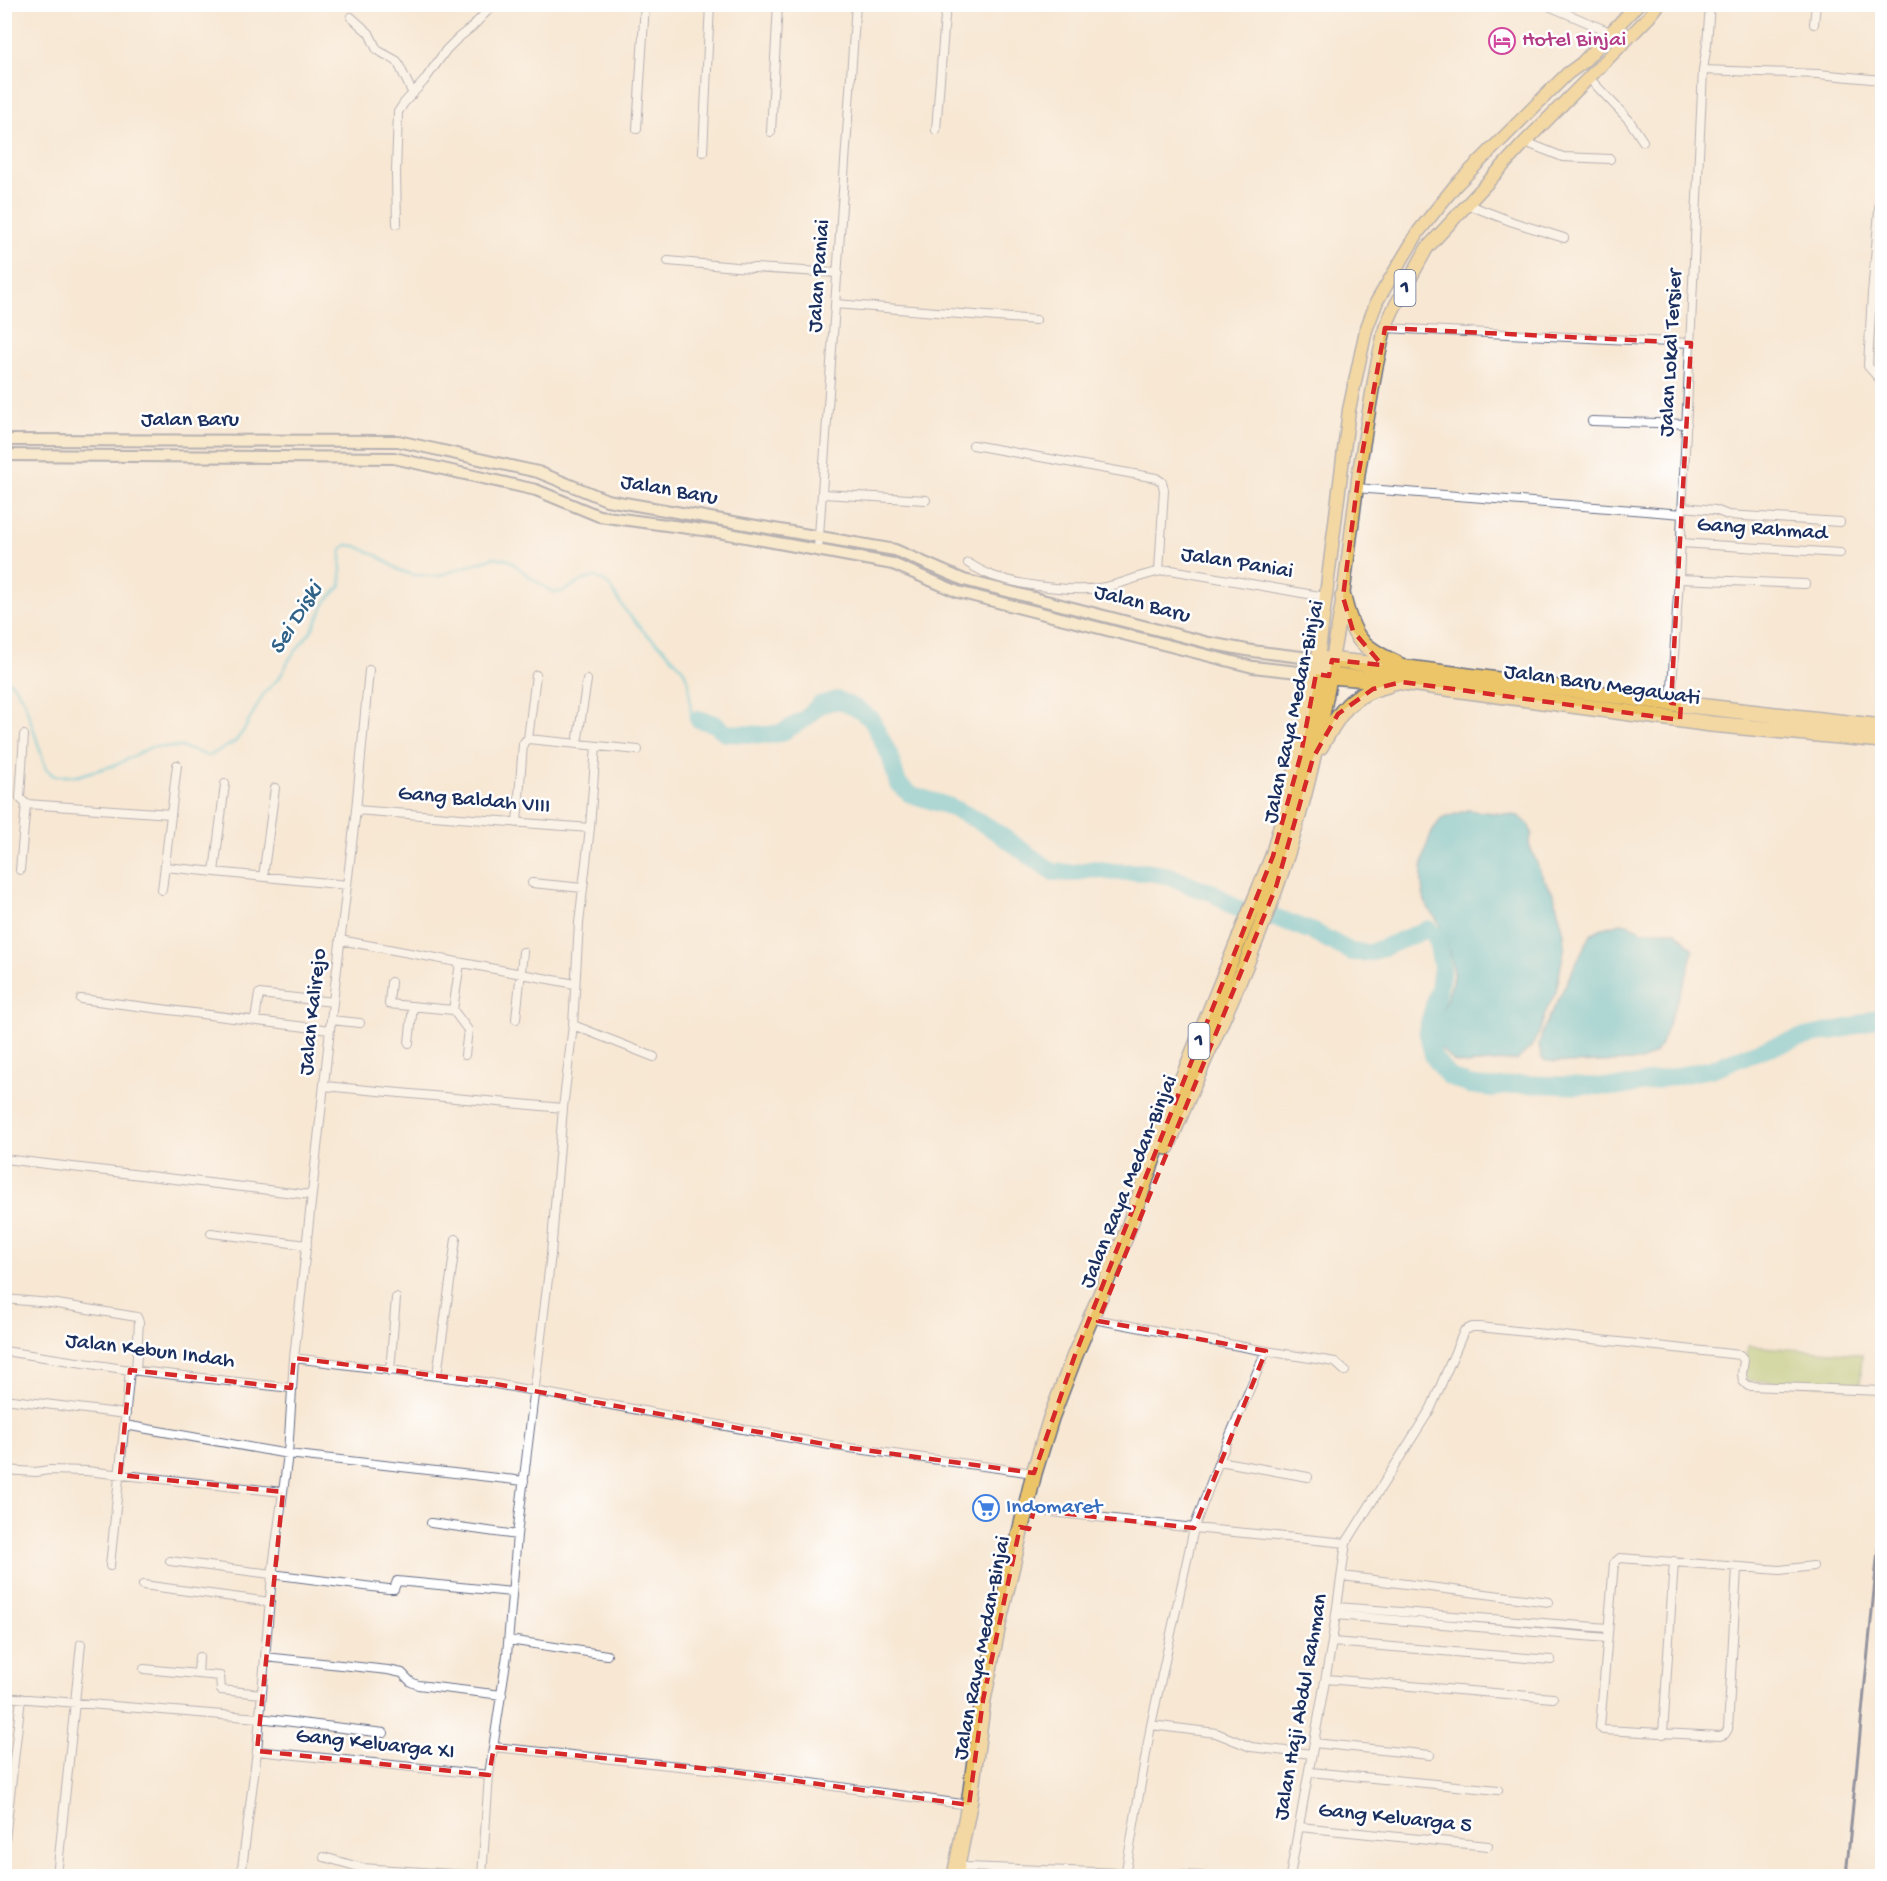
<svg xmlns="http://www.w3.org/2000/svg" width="1887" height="1881" font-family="'Gochi Hand',sans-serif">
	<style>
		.green { fill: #a8c56c; stroke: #627a65; stroke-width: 1.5 }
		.water { fill: #57c2d3; stroke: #397898; stroke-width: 1.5 }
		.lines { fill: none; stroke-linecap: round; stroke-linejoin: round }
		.stream { stroke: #57c2d3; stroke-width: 3 }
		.river { stroke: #57c2d3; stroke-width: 18 }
		.street-casing { stroke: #686f87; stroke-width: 10 }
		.secondary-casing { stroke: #686f87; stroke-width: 14 }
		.primary-casing { stroke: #686f87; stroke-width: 15 }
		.highway-casing { stroke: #686f87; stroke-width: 18 }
		.street { stroke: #fff; stroke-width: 8 }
		.secondary { stroke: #f8e8c3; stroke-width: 10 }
		.primary { stroke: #edc569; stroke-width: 12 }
		.highway { stroke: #edc569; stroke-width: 15 }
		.rail { stroke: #1b2f5e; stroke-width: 3 }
		.marked { fill: none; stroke: #d62828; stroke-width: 4.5; stroke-dasharray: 12 8; stroke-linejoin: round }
		.labels { text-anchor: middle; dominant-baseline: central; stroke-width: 5; stroke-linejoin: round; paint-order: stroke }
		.shield { fill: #fff; stroke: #5f6d8e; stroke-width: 1.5 }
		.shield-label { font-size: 21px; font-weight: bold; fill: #1b2f5e }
		.hotel-label { font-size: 22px; fill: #b23c85; stroke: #fff; text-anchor: start }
		.street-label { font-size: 22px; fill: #1b2f5e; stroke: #fff }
		.shop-label { font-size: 22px; fill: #366cbe; stroke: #fff; text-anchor: start }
		.water-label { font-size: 24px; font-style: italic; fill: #306287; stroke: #fff }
	</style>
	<rect width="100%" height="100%" fill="#fff"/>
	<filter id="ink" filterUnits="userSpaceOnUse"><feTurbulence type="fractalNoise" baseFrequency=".0167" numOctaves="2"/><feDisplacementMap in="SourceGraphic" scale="12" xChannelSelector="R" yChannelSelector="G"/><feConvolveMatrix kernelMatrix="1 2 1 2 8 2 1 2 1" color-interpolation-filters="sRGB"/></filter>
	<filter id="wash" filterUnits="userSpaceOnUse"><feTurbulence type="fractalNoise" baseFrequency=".008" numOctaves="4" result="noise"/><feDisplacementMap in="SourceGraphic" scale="24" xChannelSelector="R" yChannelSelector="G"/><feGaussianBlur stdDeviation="1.35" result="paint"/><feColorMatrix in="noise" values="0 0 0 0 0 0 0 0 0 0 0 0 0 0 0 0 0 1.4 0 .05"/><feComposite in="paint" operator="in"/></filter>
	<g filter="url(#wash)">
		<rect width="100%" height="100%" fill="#f7e7d3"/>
		<path class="green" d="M1748,1346L1862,1354L1860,1387L1746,1380Z"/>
		<path class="water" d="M1468,810L1519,816L1528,824L1532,833L1529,844L1542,876L1554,895L1564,933L1565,945L1556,992L1546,1011L1539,1033L1531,1047L1517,1060L1466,1064L1455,1062C1447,1055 1435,1045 1433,1033C1432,1025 1438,1019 1441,1012C1447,999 1454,983 1453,968C1451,956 1443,932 1437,920C1433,914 1427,909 1425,901C1417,875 1424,839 1441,819Z
			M1621,923L1631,925L1642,931H1675L1693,949L1688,971L1661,1044L1655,1053L1641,1061L1569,1063L1546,1061L1542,1059L1539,1045L1543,1030L1590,935L1600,929Z"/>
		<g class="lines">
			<path class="stream" d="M4,680L12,683L24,700L46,769L54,776H78L87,773L116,765L151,747H181L209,756L235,742L244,730L264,693L280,677L290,658L312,630L327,600L341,586V552L343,548L346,545L356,546L378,556L399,570L413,575L438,576L495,557L509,560L530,577L552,592H561L586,579L596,577L600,579L609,585L625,610L646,634L662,647L683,669L689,683L691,714L698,719"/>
			<path class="river" d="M698,719L715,724L726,733L767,735L781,733L805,719L819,705L837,700L856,708L871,719L890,756L898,784L910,794L948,806L969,816L989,827L1053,872L1073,873L1094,869L1114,872H1147L1170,876L1196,888L1212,892L1234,907L1244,911L1277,918L1314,932L1351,952L1370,953L1428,929L1436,936L1442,967L1439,988L1427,1030L1433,1056L1448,1076L1469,1085L1492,1088L1521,1084L1622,1087L1711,1069L1761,1050L1800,1038L1851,1027L1882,1016"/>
		</g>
	</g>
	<g filter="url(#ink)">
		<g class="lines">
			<defs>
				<path id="street" d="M1544,4L1610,32
					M351,17L369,33L377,50L397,61L413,94
					M1814,24L1816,4
					M1703,70L1818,74L1882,80
					M1589,78L1629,120L1643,141
					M637,129L645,4
					M936,130L946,4
					M771,132L778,4
					M1525,142L1563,157L1610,159
					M703,152L710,4
					M1882,175L1872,294L1868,366L1882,382
					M1466,204L1513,222L1564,238
					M397,224L396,173L398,112L404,103L424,81L446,50L458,38L472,27L494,4
					M668,261L736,267L838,273
					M836,304L1036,320
					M1385,328L1691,343
					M1592,421L1687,424
					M973,445L1156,478L1162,482L1164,490L1159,571
					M1356,488L1683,514
					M823,494L926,500
					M1683,507L1715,510L1728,515L1840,522
					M1681,543L1840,553
					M818,550L856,4
					M968,563C976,568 985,573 993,576C1020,585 1071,592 1099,588C1124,585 1146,571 1171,570L1325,597
					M1679,579L1805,584
					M1671,703L1679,579L1703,70L1707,44L1710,4
					M24,735L20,798L26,804L171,814
					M528,739L638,750
					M577,744L587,680
					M356,810L590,828
					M517,823L523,744L525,741L528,739L536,675
					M165,867L347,885
					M20,870L26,804
					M214,872L225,784
					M263,877L275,788
					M532,883L583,888
					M162,890L177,765
					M340,940L575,984
					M460,963L453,1010L468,1030L465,1055
					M391,982L389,1004L453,1010
					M81,999L330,1030
					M516,1019L523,952
					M255,1020L259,994L333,1002
					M331,1020L360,1023
					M573,1025L654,1057
					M409,1043L413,1006
					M324,1086L563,1108
					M4,1159L311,1195
					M211,1233L307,1245
					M4,1299L51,1303L137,1317L139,1322L136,1370
					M1099,1320L1266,1351L1335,1362L1345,1371
					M4,1351L130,1370L291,1388
					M294,1358L485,1382L835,1446L1034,1473
					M390,1371L396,1298
					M437,1375L456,1239
					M4,1399L126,1414
					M125,1425L288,1454L524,1481
					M1219,1461L1308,1477
					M4,1470L36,1472L49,1470L86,1471L283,1492
					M1034,1510L1194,1528L1346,1543
					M431,1523L517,1535
					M170,1561L388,1589H394L397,1581L512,1592
					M110,1566L130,1370
					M1737,1568L1728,1729L1725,1734L1720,1736L1603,1730L1600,1727L1614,1563L1620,1558L1780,1570L1813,1566
					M1342,1576L1549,1602
					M143,1585L270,1602
					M1337,1607L1608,1628
					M1336,1615L1607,1638
					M509,1640L607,1655
					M1332,1642L1551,1660
					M265,1657L388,1670L402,1673L411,1682L418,1685L502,1695
					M144,1669L220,1676L221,1690L262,1694
					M198,1674L199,1657
					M1326,1679L1553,1698
					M4,1697L259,1718L384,1733
					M1151,1725L1216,1733L1251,1747L1312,1754
					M1663,1734L1674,1561
					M1314,1743L1430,1755
					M494,1747L718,1770L969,1805
					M257,1751L489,1775
					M1310,1772L1498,1790
					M1300,1827L1488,1846
					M4,1849L21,1698
					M324,1857L362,1868L482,1876
					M958,1865L966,1867L1203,1876
					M4,1873L34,1876
					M57,1876L81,1644
					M241,1876L257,1751L272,1575L288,1454L294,1358L333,1002L356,810L369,670
					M482,1876L489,1775L507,1655L517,1535L551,1254L563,1108L573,1025L579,923L590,828L596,746
					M1125,1876L1151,1725L1194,1528L1219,1461L1266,1351
					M1290,1876L1332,1642L1346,1543L1431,1408L1464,1331L1472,1327H1479L1740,1355L1744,1360L1742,1374L1743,1381L1748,1386L1882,1391"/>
				<path id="secondary" d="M4,440L398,441L538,472L607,500L895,550L964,580L1209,643L1252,651L1318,659
					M4,455L394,458L536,490L599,516L718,532L893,564L958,592L1253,667L1316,674"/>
				<path id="primary" d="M1318,659L1349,410L1366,330L1377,301L1419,231L1455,186L1567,74L1582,63L1638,4
					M1332,660L1343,597L1359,471L1376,369L1385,328L1393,310L1427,248L1525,142L1648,18L1659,4"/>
				<path id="highway" d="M1343,597C1352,636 1360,647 1396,663
					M1319,675L1402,682L1711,724L1882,740
					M1320,747C1339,714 1348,694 1388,685
					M1167,1147C1202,1059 1245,975 1276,886C1302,813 1319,737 1332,660
					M955,1876L969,1805L983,1700L998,1625L1034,1473L1051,1418L1075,1355L1126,1235L1170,1110L1273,856L1301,754L1318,659L1408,668L1671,703L1882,727"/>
			</defs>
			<use href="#street" class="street-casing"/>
			<use href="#secondary" class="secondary-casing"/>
			<use href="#primary" class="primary-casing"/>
			<use href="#highway" class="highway-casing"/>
			<use href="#street" class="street"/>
			<use href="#secondary" class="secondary"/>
			<use href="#primary" class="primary"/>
			<use href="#highway" class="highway"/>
			<path class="rail" d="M1846,1876L1882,1509"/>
		</g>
	</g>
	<path d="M0 0H1887V1881H0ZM1385,328L1691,343L1671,703L1681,704L1680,720L1402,682L1373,689L1338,714L1313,758L1276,887L1098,1321L1266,1351L1194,1528L1034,1510L1029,1529L1020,1527L983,1700L969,1805L718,1770L494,1747L489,1775L257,1751L283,1492L120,1475L130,1370L291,1388L294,1358L485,1382L835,1446L1034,1473L1075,1355L1273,856L1301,754L1316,674L1329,676L1332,660L1382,665L1353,631L1343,597L1359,471Z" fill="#f7e7d3" fill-opacity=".55" fill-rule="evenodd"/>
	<path class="marked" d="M1385,328L1691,343L1671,703L1681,704L1680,720L1402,682L1373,689L1338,714L1313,758L1276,887L1098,1321L1266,1351L1194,1528L1034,1510L1029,1529L1020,1527L983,1700L969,1805L718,1770L494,1747L489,1775L257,1751L283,1492L120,1475L130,1370L291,1388L294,1358L485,1382L835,1446L1034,1473L1075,1355L1273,856L1301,754L1316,674L1329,676L1332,660L1382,665L1353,631L1343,597L1359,471Z"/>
	<defs>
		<symbol id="hotel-ring" viewBox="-11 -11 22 22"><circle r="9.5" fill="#fff" stroke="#d1479c" stroke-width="1.5"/><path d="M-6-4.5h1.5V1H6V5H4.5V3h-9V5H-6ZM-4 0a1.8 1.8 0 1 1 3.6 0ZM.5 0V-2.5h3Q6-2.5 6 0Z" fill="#d1479c"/></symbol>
		<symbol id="supermarket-ring" viewBox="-11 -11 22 22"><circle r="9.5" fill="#fff" stroke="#3f7fe0" stroke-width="1.5"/><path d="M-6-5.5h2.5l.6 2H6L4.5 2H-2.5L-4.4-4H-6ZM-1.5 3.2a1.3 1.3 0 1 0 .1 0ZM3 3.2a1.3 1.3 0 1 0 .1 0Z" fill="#3f7fe0"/></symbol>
	</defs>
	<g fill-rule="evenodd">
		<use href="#hotel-ring" x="1487" y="26" width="30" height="30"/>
		<use href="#supermarket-ring" x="971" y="1493" width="30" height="30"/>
	</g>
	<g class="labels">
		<g class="shield">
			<rect x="1394.5" y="270" width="21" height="36" rx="4.5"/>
			<rect x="1188.5" y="1023" width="21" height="36" rx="4.5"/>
		</g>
		<g class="shield-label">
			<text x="1405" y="288">1</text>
			<text x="1199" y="1041">1</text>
		</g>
		<g class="hotel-label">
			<text x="1522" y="41">Hotel Binjai</text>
		</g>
		<g class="street-label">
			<text transform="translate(820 276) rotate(-86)">Jalan Paniai</text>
			<text transform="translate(1672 353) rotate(-87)">Jalan Lokal Tersier</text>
			<text x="190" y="421">Jalan Baru</text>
			<text transform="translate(669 491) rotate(10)">Jalan Baru</text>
			<text transform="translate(1762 530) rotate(4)">Gang Rahmad</text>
			<text transform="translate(1237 564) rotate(9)">Jalan Paniai</text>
			<text transform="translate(1142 605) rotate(15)">Jalan Baru</text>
			<text transform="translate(1602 686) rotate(8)">Jalan Baru Megawati</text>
			<text transform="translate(1295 712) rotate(-78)">Jalan Raya Medan-Binjai</text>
			<text transform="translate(474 801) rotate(5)">Gang Baldah VIII</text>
			<text transform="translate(314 1012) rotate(-84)">Jalan Kalirejo</text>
			<text transform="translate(1130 1182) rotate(-68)">Jalan Raya Medan-Binjai</text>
			<text transform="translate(150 1352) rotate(7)">Jalan Kebun Indah</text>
			<text transform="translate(983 1648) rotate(-79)">Jalan Raya Medan-Binjai</text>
			<text transform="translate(1302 1707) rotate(-80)">Jalan Haji Abdul Rahman</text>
			<text transform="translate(375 1745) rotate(6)">Gang Keluarga XI</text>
			<text transform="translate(1395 1819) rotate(6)">Gang Keluarga 5</text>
		</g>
		<g class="shop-label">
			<text x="1006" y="1508">Indomaret</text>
		</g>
		<g class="water-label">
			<text transform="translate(297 619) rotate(-58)">Sei Diski</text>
		</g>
	</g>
	<rect width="1887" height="1881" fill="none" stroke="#fff" stroke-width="24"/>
</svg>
